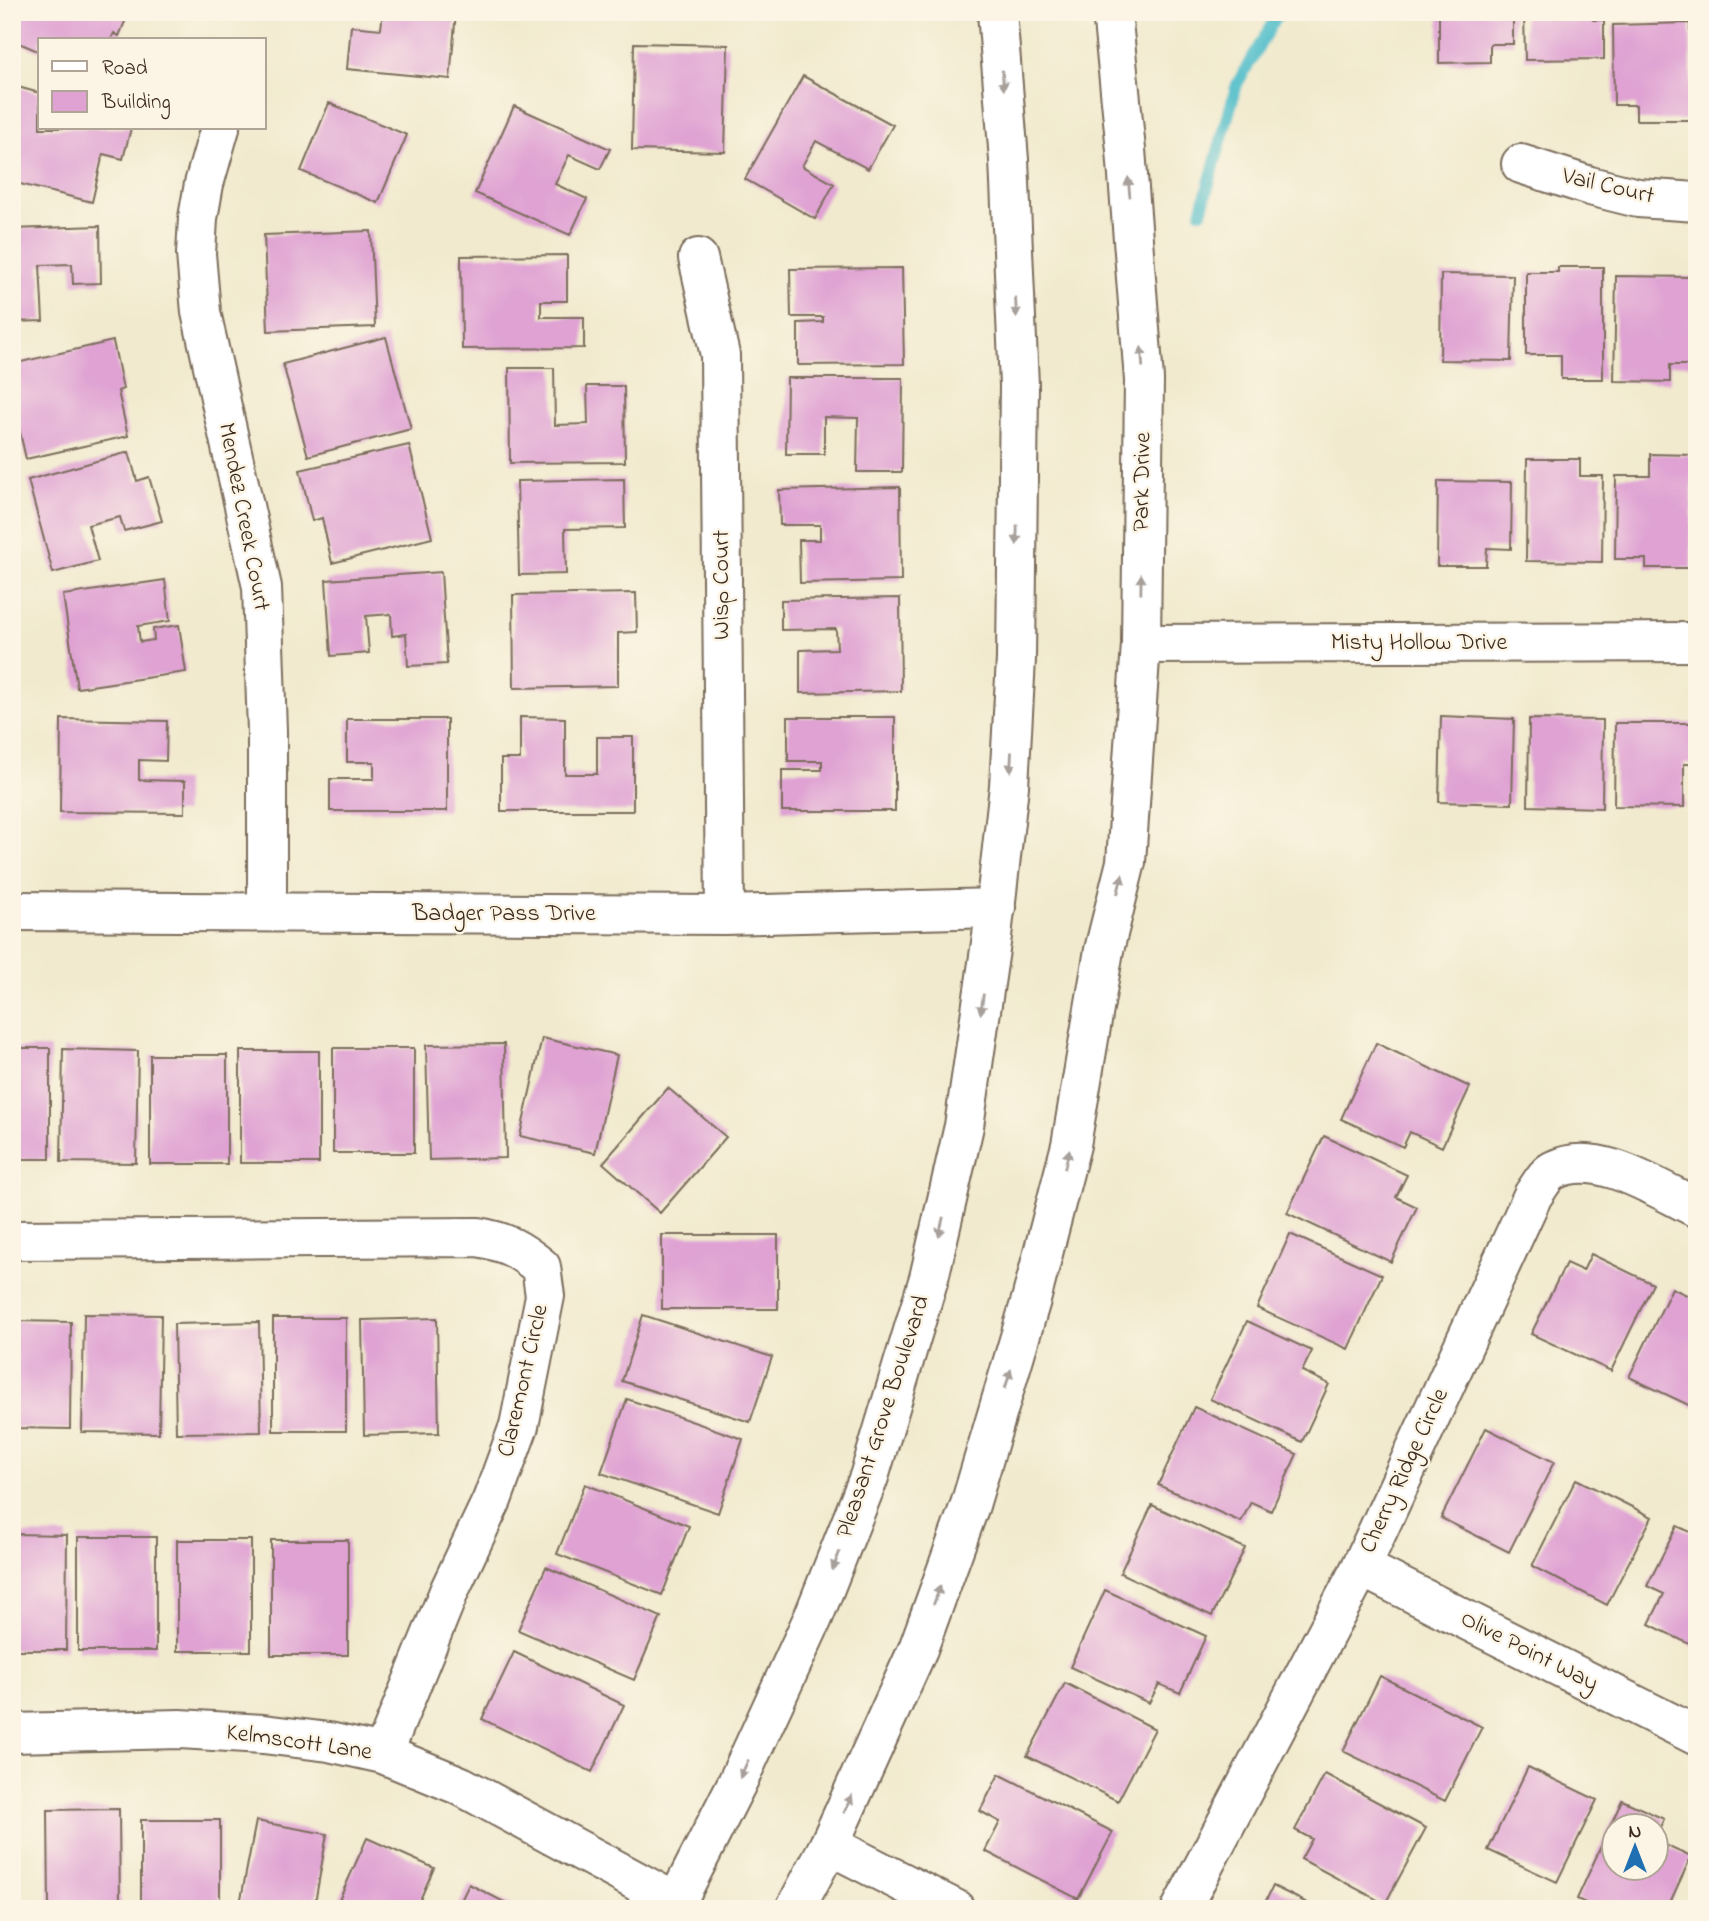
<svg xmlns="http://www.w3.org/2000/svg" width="1709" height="1921" font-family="'Indie Flower',sans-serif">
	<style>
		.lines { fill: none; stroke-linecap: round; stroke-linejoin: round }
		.stream { stroke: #51becb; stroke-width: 12 }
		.building { fill: #dfa2d3 }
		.street-casing { stroke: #7b6d5c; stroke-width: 42 }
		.secondary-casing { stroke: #7b6d5c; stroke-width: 42 }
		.street { stroke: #fff; stroke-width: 38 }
		.secondary { stroke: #fff; stroke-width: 38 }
		.oneway { fill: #a79f9a }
		.labels { text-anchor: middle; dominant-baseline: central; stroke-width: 5; stroke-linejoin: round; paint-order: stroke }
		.street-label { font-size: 24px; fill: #3b2a1e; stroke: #fcf5e5 }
	</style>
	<rect width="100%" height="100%" fill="#fcf5e5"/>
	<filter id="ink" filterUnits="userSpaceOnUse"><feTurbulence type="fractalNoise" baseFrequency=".0143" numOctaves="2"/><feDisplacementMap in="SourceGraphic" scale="14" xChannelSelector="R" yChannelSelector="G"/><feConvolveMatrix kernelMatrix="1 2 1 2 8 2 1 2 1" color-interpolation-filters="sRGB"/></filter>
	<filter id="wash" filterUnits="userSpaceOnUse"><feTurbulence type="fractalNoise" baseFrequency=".00686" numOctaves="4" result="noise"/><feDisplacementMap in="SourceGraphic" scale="28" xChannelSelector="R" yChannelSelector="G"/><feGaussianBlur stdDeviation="1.57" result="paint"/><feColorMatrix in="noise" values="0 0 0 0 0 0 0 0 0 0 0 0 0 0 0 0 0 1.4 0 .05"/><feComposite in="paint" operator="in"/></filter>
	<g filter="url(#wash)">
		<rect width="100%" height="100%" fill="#f1eace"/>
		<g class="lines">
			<path class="stream" d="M1201,212L1237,84L1279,12"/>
		</g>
		<g id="blocks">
			<path class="building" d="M12,12H129L119,36L114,33L111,40H40V52L12,40Z
				M383,12H456L450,79L347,69L351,26L381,29Z
				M1439,12H1513V44H1490V62L1439,63Z
				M1524,12H1593V20H1604V59L1525,60Z
				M1690,23L1692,120H1636V105H1614L1613,25Z
				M634,43L728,45L725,152L632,150Z
				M803,76L893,125L868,169L816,141L802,166L834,184L815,219L745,179Z
				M14,86L40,93V128H131L123,159L103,154L92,202L12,182Z
				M329,103L407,135L378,203L301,171Z
				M514,106L610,149L600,169L569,155L555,184L587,199L570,235L475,193Z
				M100,226L101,283L73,284L72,264L40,265L43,321L12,322V229Z
				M371,231L375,327L268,331L264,235Z
				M567,255V301H541V317H584V348L462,349L461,256Z
				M1558,267H1603V379H1561V355H1526V272H1558Z
				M902,268L904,364L798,365V323L823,322V317H791L790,269Z
				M1441,274L1513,275L1511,361L1440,360Z
				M1616,276L1694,277L1692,365H1670V382L1614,381Z
				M386,337L411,429L308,456L283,364Z
				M113,341L123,389L118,391L128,436L26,459L12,397V364Z
				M509,368H554L555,425L588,424L587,386H624L625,462L510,463Z
				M787,378H903L902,472H857L858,418L824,417V454H786Z
				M409,445L432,538L332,563L322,518L312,521L300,470Z
				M129,452L137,481L149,477L162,521L124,531L120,517L88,525L98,561L53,573L28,480Z
				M1650,454L1693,455L1691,568H1646V559H1615L1616,476H1650Z
				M1527,459H1580V476H1603L1602,562L1526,561Z
				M624,479L625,528L565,529L566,574L519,575L517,481Z
				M1438,481L1512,482L1511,549L1487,548L1486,566H1437Z
				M900,487L901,581L800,583L799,540H820V525H780L779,490Z
				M441,572L447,664L408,666L406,634L392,636L391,614L366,616L369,653L331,656L326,580Z
				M165,580L170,621L138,626L140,642L154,640L153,629L179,625L186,672L77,688L63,595Z
				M636,593L637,632L618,633V686L514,688L513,595Z
				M900,598L901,691L800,693V650L837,649L836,629L781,630V600Z
				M1441,716L1514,719L1512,804L1439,802Z
				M520,717L565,718V774H597V737H633V811H501V759H520Z
				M788,717H895V811H782V770H822V761H788Z
				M61,719L167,721L166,761L139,760V780L185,781V813L60,812Z
				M347,719H447V811H330V779H374V762H347Z
				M1529,719L1603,720L1602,808L1528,806Z
				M1615,723H1695V764H1684V807L1614,806Z
				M542,1038L617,1055L595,1153L520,1136Z
				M1376,1043L1470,1087L1442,1147L1410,1132L1403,1147L1341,1119Z
				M504,1044L506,1158L429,1160L426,1045Z
				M12,1048H50V1159H12Z
				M333,1048H414V1153H333Z
				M63,1049L138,1051L136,1163L61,1162Z
				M240,1051H319V1163H240Z
				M150,1055H227V1164H150Z
				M668,1088L726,1137L660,1213L603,1163Z
				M1324,1136L1407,1175L1396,1197L1417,1207L1391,1262L1287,1213Z
				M1290,1234L1382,1275L1348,1349L1257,1308Z
				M662,1235H778V1309H662Z
				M1591,1254L1653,1284L1611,1371L1531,1334L1566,1263L1583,1271Z
				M1672,1288L1697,1300V1409L1629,1377Z
				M84,1314L161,1315L159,1433L82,1432Z
				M643,1315L772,1357L750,1422L622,1381Z
				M273,1318H346V1431H273Z
				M437,1318L439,1433L364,1435L362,1320Z
				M12,1321L71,1322L70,1429L12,1428Z
				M1247,1321L1312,1351L1302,1371L1329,1384L1302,1442L1210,1399Z
				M259,1322L261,1432L176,1433L174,1324Z
				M627,1399L743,1439L718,1513L601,1473Z
				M1194,1407L1297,1454L1271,1511L1251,1502L1241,1522L1158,1485Z
				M1486,1428L1554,1462L1509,1552L1441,1518Z
				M1576,1479L1652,1517L1607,1605L1532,1566Z
				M585,1484L689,1526L662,1595L557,1554Z
				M1152,1505L1245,1548L1212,1616L1120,1573Z
				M1677,1526L1697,1535V1648L1649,1624L1664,1594L1647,1586Z
				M12,1534L67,1535L66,1650H12Z
				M78,1537H156V1651H78Z
				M177,1540H251V1651H177Z
				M271,1540H348V1655H271Z
				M546,1567L661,1617L634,1680L518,1630Z
				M1105,1590L1206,1636L1180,1693L1159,1684L1149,1703L1070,1667Z
				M514,1652L624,1705L592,1772L482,1719Z
				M1380,1676L1482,1727L1445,1801L1343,1751Z
				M1065,1683L1155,1729L1118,1801L1027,1756Z
				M1528,1767L1597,1800L1557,1882L1488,1850Z
				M999,1774L1113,1832L1078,1899L985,1851L1000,1822L980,1811Z
				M1325,1774L1426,1828L1385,1904L1301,1859L1312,1839L1295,1830Z
				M1622,1800L1664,1819L1656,1835V1826H1614V1868H1656V1841L1691,1857L1667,1909H1598L1577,1899Z
				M119,1809L120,1909H49L48,1810Z
				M141,1820H220V1909H141Z
				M256,1821L327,1834L314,1909H239Z
				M367,1838L434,1868L416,1909H335Z
				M469,1884L518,1909H457Z
				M1273,1886L1319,1909H1262Z"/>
		</g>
	</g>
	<g filter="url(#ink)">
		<use href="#blocks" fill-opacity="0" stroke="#7b6d5c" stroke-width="2"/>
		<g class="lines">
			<defs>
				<path id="street" d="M220,128L204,184L198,218L196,254L201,312L262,587L267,731V912
					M1521,164L1590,186L1638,198L1697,202
					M698,258L720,355L725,915
					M1141,644L1697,642
					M12,911L725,915L996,908
					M12,1240L478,1237C506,1242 519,1249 541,1267L545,1296L519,1426L492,1500L450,1589L383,1754
					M1361,1567L1697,1736
					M12,1733L180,1729L263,1734L329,1742L383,1754L461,1786L677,1903
					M829,1845L955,1909
					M1181,1909L1361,1567L1533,1195C1539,1187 1546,1173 1554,1170C1597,1148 1657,1189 1697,1208"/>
				<path id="secondary" d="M673,1909L737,1783L813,1618L869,1477L929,1278L964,1126L992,936L1009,786L1016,659L1019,385L1009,160L997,12
					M795,1909L829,1845L918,1649L970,1505L1031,1300L1071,1145L1104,950L1126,862L1141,644L1144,380L1126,150L1112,12"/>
			</defs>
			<use href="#street" class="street-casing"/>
			<use href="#secondary" class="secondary-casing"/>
			<use href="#street" class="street"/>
			<use href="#secondary" class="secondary"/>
		</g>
		<defs><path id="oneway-solid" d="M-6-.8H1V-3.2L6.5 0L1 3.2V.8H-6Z" transform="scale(1.75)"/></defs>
		<g class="oneway">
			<use href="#oneway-solid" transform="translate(1003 80) rotate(85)"/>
			<use href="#oneway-solid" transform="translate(1129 187) rotate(-95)"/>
			<use href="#oneway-solid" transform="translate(1016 307) rotate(87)"/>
			<use href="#oneway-solid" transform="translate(1142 357) rotate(-94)"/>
			<use href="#oneway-solid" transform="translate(1017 535) rotate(91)"/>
			<use href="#oneway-solid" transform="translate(1141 584) rotate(-89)"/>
			<use href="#oneway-solid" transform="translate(1011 762) rotate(93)"/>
			<use href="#oneway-solid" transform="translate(1120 884) rotate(-76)"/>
			<use href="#oneway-solid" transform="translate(982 1004) rotate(98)"/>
			<use href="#oneway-solid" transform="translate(1067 1159) rotate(-76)"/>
			<use href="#oneway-solid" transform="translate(941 1227) rotate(103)"/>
			<use href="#oneway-solid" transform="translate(1008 1379) rotate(-73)"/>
			<use href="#oneway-solid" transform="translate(836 1561) rotate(112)"/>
			<use href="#oneway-solid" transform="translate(937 1595) rotate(-70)"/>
			<use href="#oneway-solid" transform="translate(744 1769) rotate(115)"/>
			<use href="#oneway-solid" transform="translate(848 1804) rotate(-66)"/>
		</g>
	</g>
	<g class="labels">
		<g class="street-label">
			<text transform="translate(1608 187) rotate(13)">Vail Court</text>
			<text transform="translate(1143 482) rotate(-89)">Park Drive</text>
			<text transform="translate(243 517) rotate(79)">Mendez Creek Court</text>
			<text transform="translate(722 585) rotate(-90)">Wisp Court</text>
			<text x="1419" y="643">Misty Hollow Drive</text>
			<text x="504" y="914">Badger Pass Drive</text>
			<text transform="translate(524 1381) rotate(-77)">Claremont Circle</text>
			<text transform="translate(884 1417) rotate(-72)">Pleasant Grove Boulevard</text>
			<text transform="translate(1405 1471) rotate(-65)">Cherry Ridge Circle</text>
			<text transform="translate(1529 1652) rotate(27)">Olive Point Way</text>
			<text transform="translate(299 1743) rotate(8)">Kelmscott Lane</text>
		</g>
	</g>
	<rect width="1709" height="1921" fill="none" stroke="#fcf5e5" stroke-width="42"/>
	<rect x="38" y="38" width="228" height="91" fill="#fcf5e5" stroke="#afa495" stroke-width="2"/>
	<rect x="52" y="61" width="35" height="10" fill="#ffffff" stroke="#afa495" stroke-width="2"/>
	<text x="102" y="74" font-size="21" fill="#3b2a1e">Road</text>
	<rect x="52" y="91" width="35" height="21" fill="#dfa2d3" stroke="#afa495" stroke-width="2"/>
	<text x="102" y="108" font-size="21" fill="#3b2a1e">Building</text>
	<g transform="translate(1635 1847)"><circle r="33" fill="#fcf5e5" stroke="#afa495" stroke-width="2"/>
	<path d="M0-5L12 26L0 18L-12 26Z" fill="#1f6fb2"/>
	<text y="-10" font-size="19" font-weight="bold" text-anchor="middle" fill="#3b2a1e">N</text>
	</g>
</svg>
